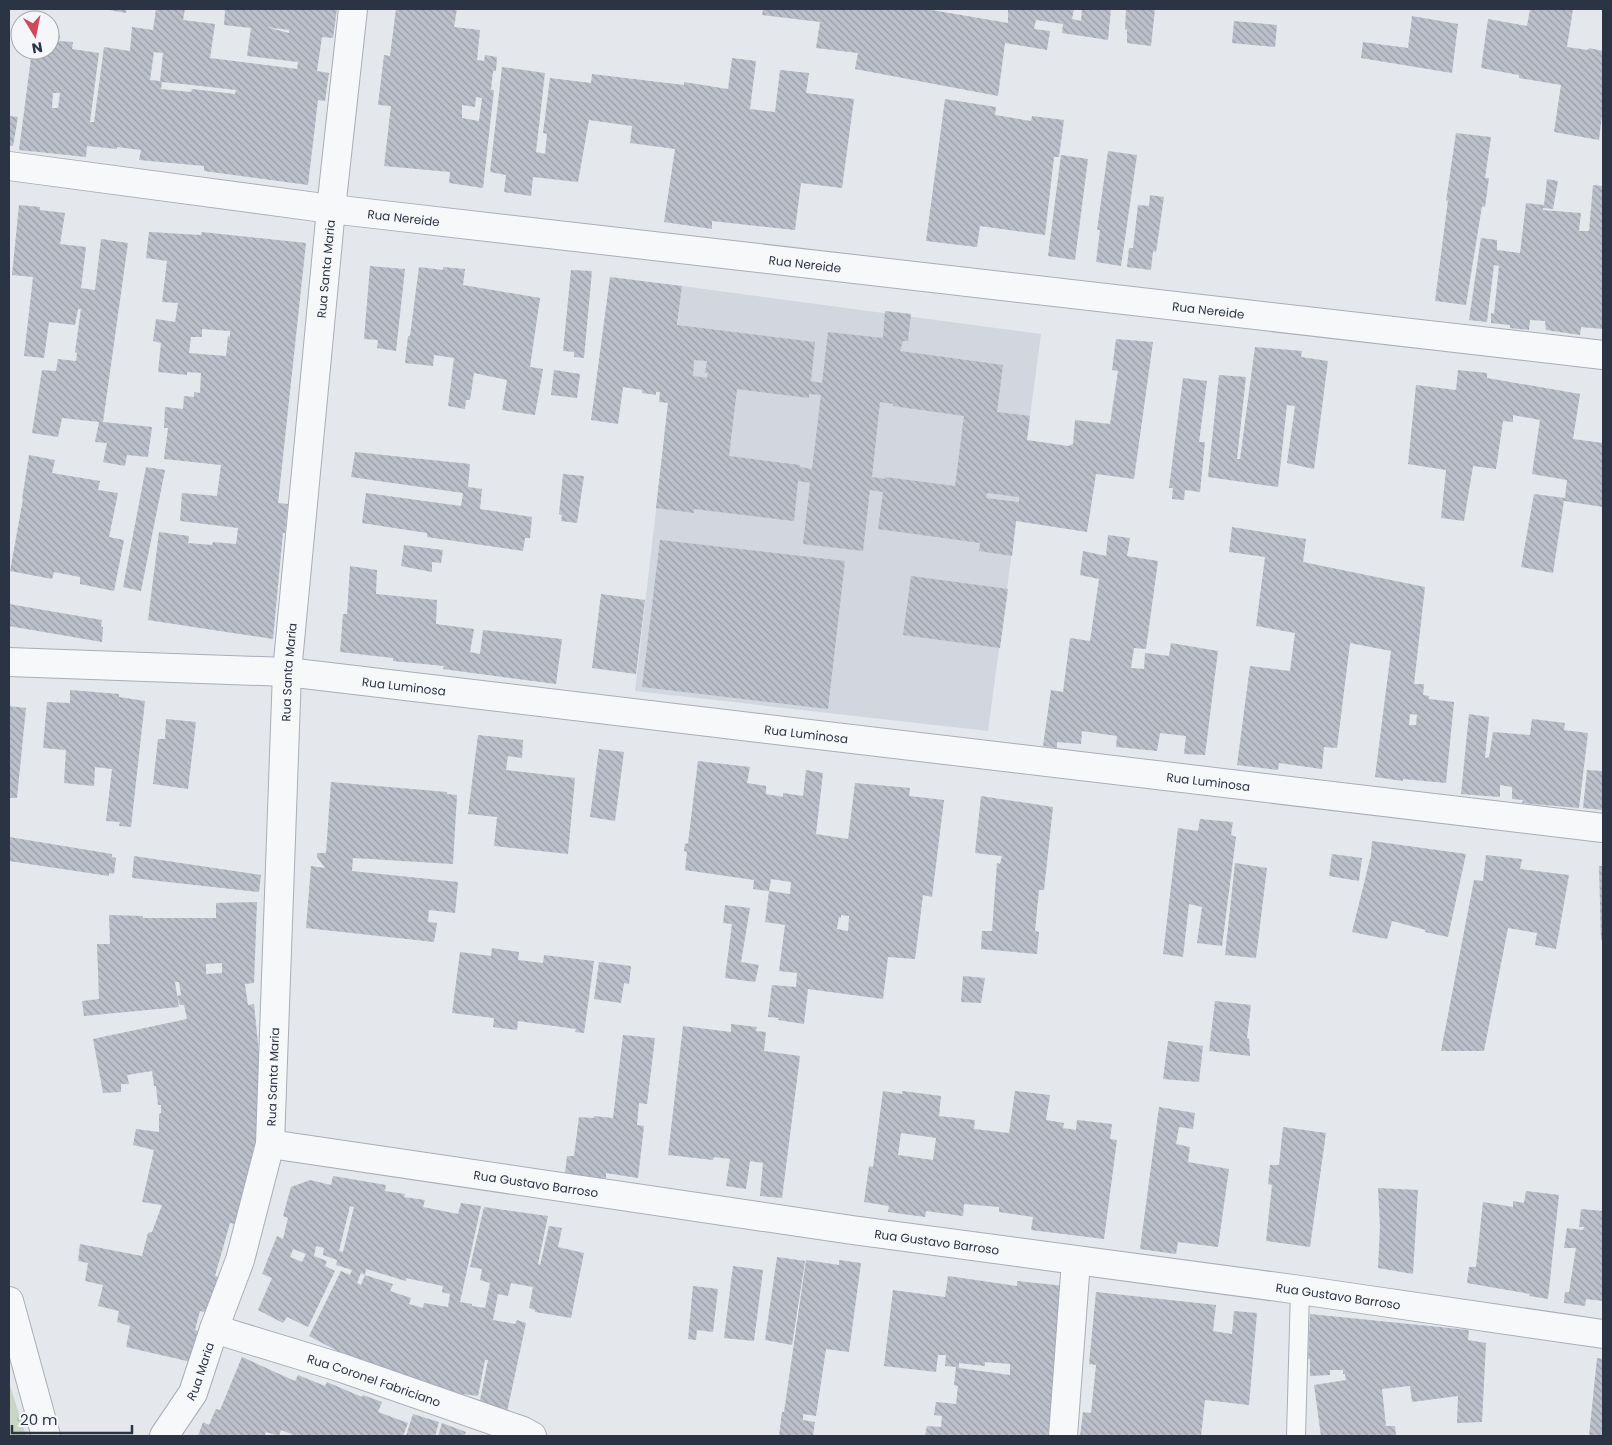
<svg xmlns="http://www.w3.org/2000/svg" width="1612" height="1445" font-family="Poppins,sans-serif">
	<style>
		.built { fill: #d2d6de }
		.park { fill: url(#park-tufts) }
		.building { fill: url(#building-back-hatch); fill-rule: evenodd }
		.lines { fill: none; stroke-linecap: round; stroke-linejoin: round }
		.lane-casing { stroke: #a9aeb7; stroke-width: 20 }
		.street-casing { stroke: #a9aeb7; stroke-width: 30 }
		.lane { stroke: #f7f8fa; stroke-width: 18 }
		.street { stroke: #f7f8fa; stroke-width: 28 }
		.labels { text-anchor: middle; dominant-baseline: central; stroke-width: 4.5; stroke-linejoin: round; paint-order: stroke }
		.street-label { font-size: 12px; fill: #2b3445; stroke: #f4f6f9 }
	</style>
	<defs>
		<pattern id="park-tufts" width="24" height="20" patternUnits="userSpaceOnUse" patternTransform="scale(1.25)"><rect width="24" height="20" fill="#c9d6c5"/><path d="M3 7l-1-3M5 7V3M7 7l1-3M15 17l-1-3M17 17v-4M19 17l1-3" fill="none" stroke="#adb8ab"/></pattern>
		<pattern id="building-back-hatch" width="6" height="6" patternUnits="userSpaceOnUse" patternTransform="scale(1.25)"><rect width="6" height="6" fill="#bbc0ca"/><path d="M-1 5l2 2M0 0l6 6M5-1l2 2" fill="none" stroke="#989da6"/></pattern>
	</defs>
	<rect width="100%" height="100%" fill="#e4e7ec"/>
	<path class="built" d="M682,286L1041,334L988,731L635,691Z"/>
	<path class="park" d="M9,1382L26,1436H9Z"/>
	<path class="building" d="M103,9H127L126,13Z
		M156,9H185L183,20L215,24L210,58L297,69L298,62L247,56L251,28L224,25L225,9H337L333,38L322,37L317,71L329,73L325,101L318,100L308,185L204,171V166L139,160L141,150L117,147V149L87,146L86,157L19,150L32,50H50V34L60,35L59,41L73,42L72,49L99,53L90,122H94L104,47L130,51L132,27L153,30ZM266,27L289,30V33ZM154,52L163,53L160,81L150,80ZM162,82L192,85L236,90L235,94L192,89L191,92L170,90L161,89ZM53,93H60L58,108H52Z
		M396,9H457L454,27L480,30L477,60L484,61L485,55L497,57L496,71H493L491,90H494L483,188L449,183L450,172L384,166L391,106L378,105L384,55L390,56ZM476,97L482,98L479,121L462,118V105L475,107Z
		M763,9H926L1008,23V9H1074L1072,19L1081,21L1082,9H1111L1108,40L1062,33L1063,24L1036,20L1034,29L1050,31L1047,50L1005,43L998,96L855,69L858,53L816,48L820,22L762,15Z
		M1126,9H1155L1151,46L1127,43V29L1125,30Z
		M1530,9H1573L1567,47L1588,50L1589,48L1603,51V106L1599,140L1554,132L1561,85L1519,78V75L1481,68L1488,19L1527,26Z
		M1412,16L1458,24L1452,73L1361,58L1363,42L1408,48Z
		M1234,21L1277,25L1275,47L1232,43Z
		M732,58L756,61L750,109L775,112L780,70L809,73L806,93L854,99L842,188L801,183L795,230L712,221V229L664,222L675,149L630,143L632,126L589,120L578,182L533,177L531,196L504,192L506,175L490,172L502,67L545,73L536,152L545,154L547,134L543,133L550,78L591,83L592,74L684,85V82L728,89Z
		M945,99L996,107L995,115L1031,121L1032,116L1064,120L1059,157H1054L1045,235L980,226L977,247L926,241Z
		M9,116L18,117L13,146L9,145Z
		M1456,133L1491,137L1485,178H1489L1485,207L1482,206L1466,305L1435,301L1448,200L1446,201Z
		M1108,151L1137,155L1121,266L1096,262L1100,230H1097Z
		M1061,155L1088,159L1075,260L1048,256Z
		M1547,179L1558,181L1553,209L1543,208V210L1581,213L1579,231H1589L1593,185L1603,186V329L1581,327L1580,335L1546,330L1545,321L1530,320L1529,330L1510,328V325L1491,323V313L1494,314L1499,266L1494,265L1487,322L1469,320L1481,238L1497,240V250L1520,253L1526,203L1544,205Z
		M1150,195L1164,197L1156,252L1153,251L1151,270L1127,267L1129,248H1133L1138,205L1149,206Z
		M19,205L40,207V210L65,213L60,244L86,247L81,288L95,290L101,239L128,243L103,422L152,427L148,457L127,455L125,466L103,462L107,443L95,442L99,422L62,418L58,437L32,433L42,370L56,371L58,359L76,361L77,353L75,352L81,309H78L75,325L49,322L44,358L24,356L33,277L12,275Z
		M149,232L201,235L202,232L306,243L278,503L288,504L285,533H283L273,639L148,620L159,532L189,536L188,543L212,545L213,542L236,544L238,528L180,521L182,493L217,496L221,465L164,459L168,428H164L165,407L183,409L184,396L194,397V392L200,393L201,373L187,372V375L158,372L161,343L153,341L156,319L175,322L178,303L162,302L167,261L146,258ZM202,329L230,331V337L228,336L226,356L189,353L191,337H202Z
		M370,266L405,269L396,351L377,348L378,340L364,339Z
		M419,267L443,270V267L465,269L463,285L540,298L530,367L543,369L535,415L502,410L507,380L474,373L470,400H466L465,409L448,406L454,358L434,355L433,366L405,363L408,336H410Z
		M571,270L592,271L584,358L574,357V352L563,351Z
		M610,277L682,286L677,325L815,342L811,381L822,383L828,332L883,338L885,311L911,314L908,341H903L900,351L1003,365L997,412L1030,416L1027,440L1068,446L1073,444L1075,420L1110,424L1118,371L1112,370L1116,339L1153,342L1134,479L1096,474L1087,532L1016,521L1012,556L979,551L980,543L878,529L883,492L870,490L863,551L803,544L810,483L798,481L794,521L694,509V513L656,508L668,403L659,402L660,392H656V395L642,393V390L623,387L618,424L591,420ZM694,360L707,361L705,373H708L707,378L693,376ZM737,389L809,398V394L821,395L812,469L800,467V465L729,456ZM880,402L893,404V406L964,416L955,486L885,477V479L872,477ZM987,493L1019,497V502L986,498Z
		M1255,347L1302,351L1301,357L1328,361L1314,469L1287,463L1295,406L1287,405L1278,487L1208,477L1219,375L1246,377L1237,459H1240Z
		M554,370L580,374L577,398L551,395Z
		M1458,370L1487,373V378L1580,394L1573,439L1603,443V507L1564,501L1553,573L1521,567L1534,494L1565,498L1567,480L1532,474L1540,420L1513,415V422L1503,421L1496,469L1473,466L1464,521L1441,518L1446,470L1408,464L1416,385L1456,390Z
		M1183,378L1207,381L1199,442H1205L1200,492L1185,490L1184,500L1172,499L1173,488H1169Z
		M355,452L470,464L468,487L482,489L480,509L532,517L530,538H525L523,551L427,537V533L362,523L366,493L461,506L463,493L351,477Z
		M29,455L55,460L52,473L100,481L98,490L118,493L109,537L124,540L114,591L80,584V577L54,572L52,579L10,571L23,499H22Z
		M146,467L165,470L141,591L123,587Z
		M563,474L584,476L577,523L561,521L562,515L559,514Z
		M1232,527L1306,539L1303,562L1425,587L1414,684H1424L1423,695L1429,696V699L1454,702L1446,783L1403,779V781L1375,777L1391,651L1350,643L1337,748L1324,747L1322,769L1279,763L1278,770L1237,765L1250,666L1290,671L1295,633L1256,626L1265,557L1229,552ZM1410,714L1417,715L1416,725H1409Z
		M1108,535L1130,538L1127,556L1158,561L1146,649L1134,648L1131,668L1144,669L1145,653L1169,656L1171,643L1218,651L1205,755L1184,754L1186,736L1160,733L1157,751L1116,747L1117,736L1082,731L1081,744L1057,742V748L1043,746L1051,690L1063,692L1070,638L1090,641L1099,579L1080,575L1083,551L1106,556Z
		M660,540L845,561L828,709L642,687Z
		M404,545L443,550L441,563L432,562V572L401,566Z
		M350,566L377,570L376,594L437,600L436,624L474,629L470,652L480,654L483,630L562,639L556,684L443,669L444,666L393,661V658L340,652L343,614H347Z
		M911,576L1008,589L1000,648L903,635Z
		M601,594L645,600L636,674L592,668Z
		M9,604L102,620L101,627H103L102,642L9,626Z
		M70,690L119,694V697L145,701L131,827L119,826L120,822L106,821L112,769L95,767L94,786L64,783L66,750L43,748L47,702L70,703Z
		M9,706L26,708L17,798H9Z
		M1469,714L1489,717L1485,758L1489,757L1493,732L1530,735L1532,719L1565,723L1564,730L1588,733L1579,808L1522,803L1523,800L1512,799V787L1500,785V797L1461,794Z
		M166,719L196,722L188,789L153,784L158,739H165Z
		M478,735L523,740L522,758L508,756L506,770L575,778L568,854L494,846L497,817L468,814Z
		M599,749L624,752L615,821L590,817Z
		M698,761L750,767L747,783L766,786V794L783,797V793L803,796L806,770L823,773L816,834L848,839L855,783L910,788L909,796L944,800L932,897L923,895L915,959L888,957L883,999L808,989L804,1024L778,1020L779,1018L768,1017L772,985L796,987L797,973L779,971L785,925L765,922L769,891L790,894L791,882L771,879L769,891L753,889L754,880L685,870L687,852L684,851L685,844L688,843ZM841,915L849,916L848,931L837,929L839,917L841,918Z
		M1587,770L1603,771V810L1583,808Z
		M331,782L447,792V794L457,795L453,864L353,858L352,871L458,882L455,913L429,910L428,922L437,923L434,942L306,928L311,866L325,868L317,857V853H326Z
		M981,796L1053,807L1044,890H1039L1035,931L1039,932L1037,954L981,949L982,931H992L997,863L1000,864L1002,856L975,853Z
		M1200,819L1233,822L1231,835L1236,837L1222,946L1197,943L1202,907L1189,904L1183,957L1163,954L1178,828L1198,831Z
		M9,837L112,854V857L116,858L114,874L109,873V876L9,861Z
		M1372,841L1466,854L1448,937L1425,932L1426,930L1392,921L1387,939L1352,932L1371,855Z
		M1332,854L1362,858L1359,881L1329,876Z
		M1486,855L1522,859L1520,869L1569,875L1556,949L1535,945L1537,933L1508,928L1484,1051H1441L1474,880L1483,881Z
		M134,856L261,875L259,892L132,878Z
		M1235,863L1267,868L1256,958L1225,955Z
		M1599,866H1603V940H1601Z
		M257,902L254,983L245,984L248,1005L254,1004L259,1053L256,1147L240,1225L230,1223L215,1276L223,1278L214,1314L200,1311L195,1330L208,1334L200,1364L126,1347L130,1326L117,1322L119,1311L98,1306L103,1285L85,1281L88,1263L78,1261L80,1244L142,1256L148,1233L152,1232L162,1205L142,1202L154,1150L133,1145L136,1129L159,1132V1114L161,1113V1105H158L156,1086H154L152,1071L127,1075L129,1084H121V1092L103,1093L93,1039L187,1019L184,1005H180L177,996L181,995L179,982H175L179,1007L84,1016L82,1001L99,999L97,944H110L109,915L143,916V918H216V903ZM222,963V973L206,974V964Z
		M725,905L750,908L741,962L759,965L755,982L725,978L732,924L723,923Z
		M492,948L519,952L518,960L543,963L544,955L594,961L584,1033L575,1032L576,1029L518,1021L517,1030L493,1027L494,1018L452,1013L460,952L491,956Z
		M599,962L631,966L629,984L624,983L621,1003L594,999Z
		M963,976L985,978L981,1003L961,1002Z
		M1215,1001L1251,1005L1247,1038L1249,1039L1250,1056L1209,1051Z
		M731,1024L757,1027L756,1031L766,1032L764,1051L800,1056L782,1198L760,1196L763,1163L750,1161L746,1189L726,1186L730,1159L714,1157L713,1160L668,1155L683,1026L731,1032Z
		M623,1035L655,1038L647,1104L639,1103L637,1125L644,1126L638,1178L606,1173V1179L565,1173L567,1156H574L579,1117L594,1118V1116L613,1118Z
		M1168,1041L1203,1046L1199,1082L1163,1079Z
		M883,1091L902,1094V1091L941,1096L939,1116L975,1120L974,1129L1009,1133L1015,1091L1050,1095L1046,1120L1064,1123L1063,1128L1076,1130L1077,1120L1112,1124L1110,1139L1117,1140L1104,1239L1031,1230L1033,1217L999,1212V1207L964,1204L963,1216L926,1211L925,1217L888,1212L889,1206L864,1202L869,1166L873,1167ZM901,1133L936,1138L933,1160L898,1155Z
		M1159,1107L1195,1113L1193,1129L1179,1127L1176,1144L1190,1147L1188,1162L1229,1169L1218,1247L1178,1242L1176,1254L1140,1249Z
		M1283,1127L1326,1133L1310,1247L1266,1241L1272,1185L1268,1184L1270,1165H1279Z
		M333,1176L386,1185L385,1191L405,1194L404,1197L425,1200L423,1207L458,1214L461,1203L481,1206L460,1302L472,1304V1306L485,1308L490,1283L480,1280L482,1269L470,1267L484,1207L548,1216L538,1264L540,1265L549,1226L562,1228L558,1247L584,1253L571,1318L535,1312V1310L529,1308L533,1287L511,1283L508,1296L498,1294L493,1320L515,1324L517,1320L526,1323L507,1412L479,1405L488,1360H485L478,1396L432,1390L433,1384L415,1380L347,1356L309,1336L341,1271L350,1275L352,1270L336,1265L337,1260L323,1255L324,1248L316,1246L314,1256L327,1261L325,1266L335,1271L308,1327L287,1317L283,1323L258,1310L272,1278L262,1274L277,1236L283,1239L288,1218L283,1216L291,1187L310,1180L331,1185ZM350,1206L354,1207L343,1252L339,1251ZM293,1249L306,1254L302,1262L290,1257ZM366,1269L406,1281V1278L443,1286L442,1292L450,1294L448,1307L424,1303L423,1308L409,1304L411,1298L390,1291L393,1284L365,1275L361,1285L357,1283L361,1273L365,1275Z
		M1378,1188L1418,1190L1413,1274L1378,1268L1380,1227Z
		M1526,1191L1559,1195L1548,1299L1529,1296L1530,1294L1467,1283L1469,1267H1476L1483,1202L1513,1207V1201L1524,1203Z
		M1581,1209L1603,1211V1301L1586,1299L1585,1306L1564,1303L1565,1292H1569L1576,1248H1564L1567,1228L1583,1230L1584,1227H1579Z
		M777,1257L805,1261L792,1345L765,1340Z
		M806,1260L839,1265V1260L861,1263L849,1352L826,1349L816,1416L803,1414V1420L815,1422L813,1436H779L782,1412H784Z
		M733,1266L763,1270L754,1341L724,1338Z
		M948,1276L1017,1286V1281L1065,1286L1048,1436H925L927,1426L941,1427L942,1416L934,1415L936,1402L956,1404L958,1386L954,1385L956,1367L945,1366L946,1355H938L936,1372L884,1366L893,1290L945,1297ZM985,1362L1010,1364V1375L959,1368V1363L985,1366Z
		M693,1286L718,1289L713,1332L697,1330L696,1340L688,1339Z
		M1096,1292L1216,1305L1213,1331L1232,1334L1234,1311L1257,1313L1249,1405L1205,1400L1201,1436H1080L1083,1412L1091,1413L1096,1365L1089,1364Z
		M1310,1314L1469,1330L1468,1340L1486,1343L1482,1422L1457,1423L1458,1396L1412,1402L1410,1386L1382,1389L1386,1426H1395L1396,1436H1321L1314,1385L1346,1380L1345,1374H1343V1370H1330V1375L1310,1376V1359H1308Z
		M242,1357L295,1381L298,1375L325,1386L327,1382L362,1397L363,1395L382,1402L378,1412L408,1423L403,1436H296L281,1430L279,1436L266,1432L265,1436H198L203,1422L209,1425L216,1409L220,1410Z
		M1597,1358L1603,1359V1436H1589Z
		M413,1414L439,1422L435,1436H406Z
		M442,1423L466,1432L464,1436H438Z"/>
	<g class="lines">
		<defs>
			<path id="lane" d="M1296,1436L1300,1290"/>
			<g id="street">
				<path id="s1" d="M9,166L331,209L1603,355"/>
				<path id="s2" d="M9,662L287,672L1603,828"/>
				<path id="s3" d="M270,1144L852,1230L1300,1290L1603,1334"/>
				<path d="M9,1301L46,1436"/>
				<path id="s4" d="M214,1329L342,1368L523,1431L532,1436"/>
				<path id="s5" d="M164,1436L193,1393L214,1329L240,1260L270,1144L287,672L331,209L353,9"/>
				<path d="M1063,1436L1076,1261"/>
			</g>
		</defs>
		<use href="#lane" class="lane-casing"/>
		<use href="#street" class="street-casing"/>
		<use href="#lane" class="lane"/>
		<use href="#street" class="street"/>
	</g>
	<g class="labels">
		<g class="street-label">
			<text stroke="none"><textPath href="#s1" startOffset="398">Rua Nereide</textPath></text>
			<text stroke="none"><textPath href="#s1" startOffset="802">Rua Nereide</textPath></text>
			<text stroke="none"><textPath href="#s5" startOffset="1190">Rua Santa Maria</textPath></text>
			<text stroke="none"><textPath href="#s1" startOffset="1208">Rua Nereide</textPath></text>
			<text stroke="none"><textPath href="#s5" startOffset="785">Rua Santa Maria</textPath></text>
			<text stroke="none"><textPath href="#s2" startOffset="396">Rua Luminosa</textPath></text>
			<text stroke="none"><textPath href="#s2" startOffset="801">Rua Luminosa</textPath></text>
			<text stroke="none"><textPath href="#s2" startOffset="1206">Rua Luminosa</textPath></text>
			<text stroke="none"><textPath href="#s5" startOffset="380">Rua Santa Maria</textPath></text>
			<text stroke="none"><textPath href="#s3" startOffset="269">Rua Gustavo Barroso</textPath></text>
			<text stroke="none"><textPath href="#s3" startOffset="674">Rua Gustavo Barroso</textPath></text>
			<text stroke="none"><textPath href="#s3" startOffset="1079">Rua Gustavo Barroso</textPath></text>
			<text stroke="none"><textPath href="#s5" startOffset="75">Rua Maria</textPath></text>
			<text stroke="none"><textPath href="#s4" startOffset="168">Rua Coronel Fabriciano</textPath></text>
		</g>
	</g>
	<rect width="1612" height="1445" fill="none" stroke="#2b3445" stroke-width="20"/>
	<g transform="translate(35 35) rotate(170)"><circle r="24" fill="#f4f6f9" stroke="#a4a8b1"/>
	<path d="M0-4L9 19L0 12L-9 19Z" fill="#d1495b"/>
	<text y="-8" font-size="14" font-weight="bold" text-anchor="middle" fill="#2b3445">N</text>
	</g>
	<path d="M12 1425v8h120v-8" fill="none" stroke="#2b3445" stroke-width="2.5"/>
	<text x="20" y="1425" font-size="15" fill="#2b3445" stroke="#f4f6f9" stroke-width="4" paint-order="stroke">20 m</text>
</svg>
